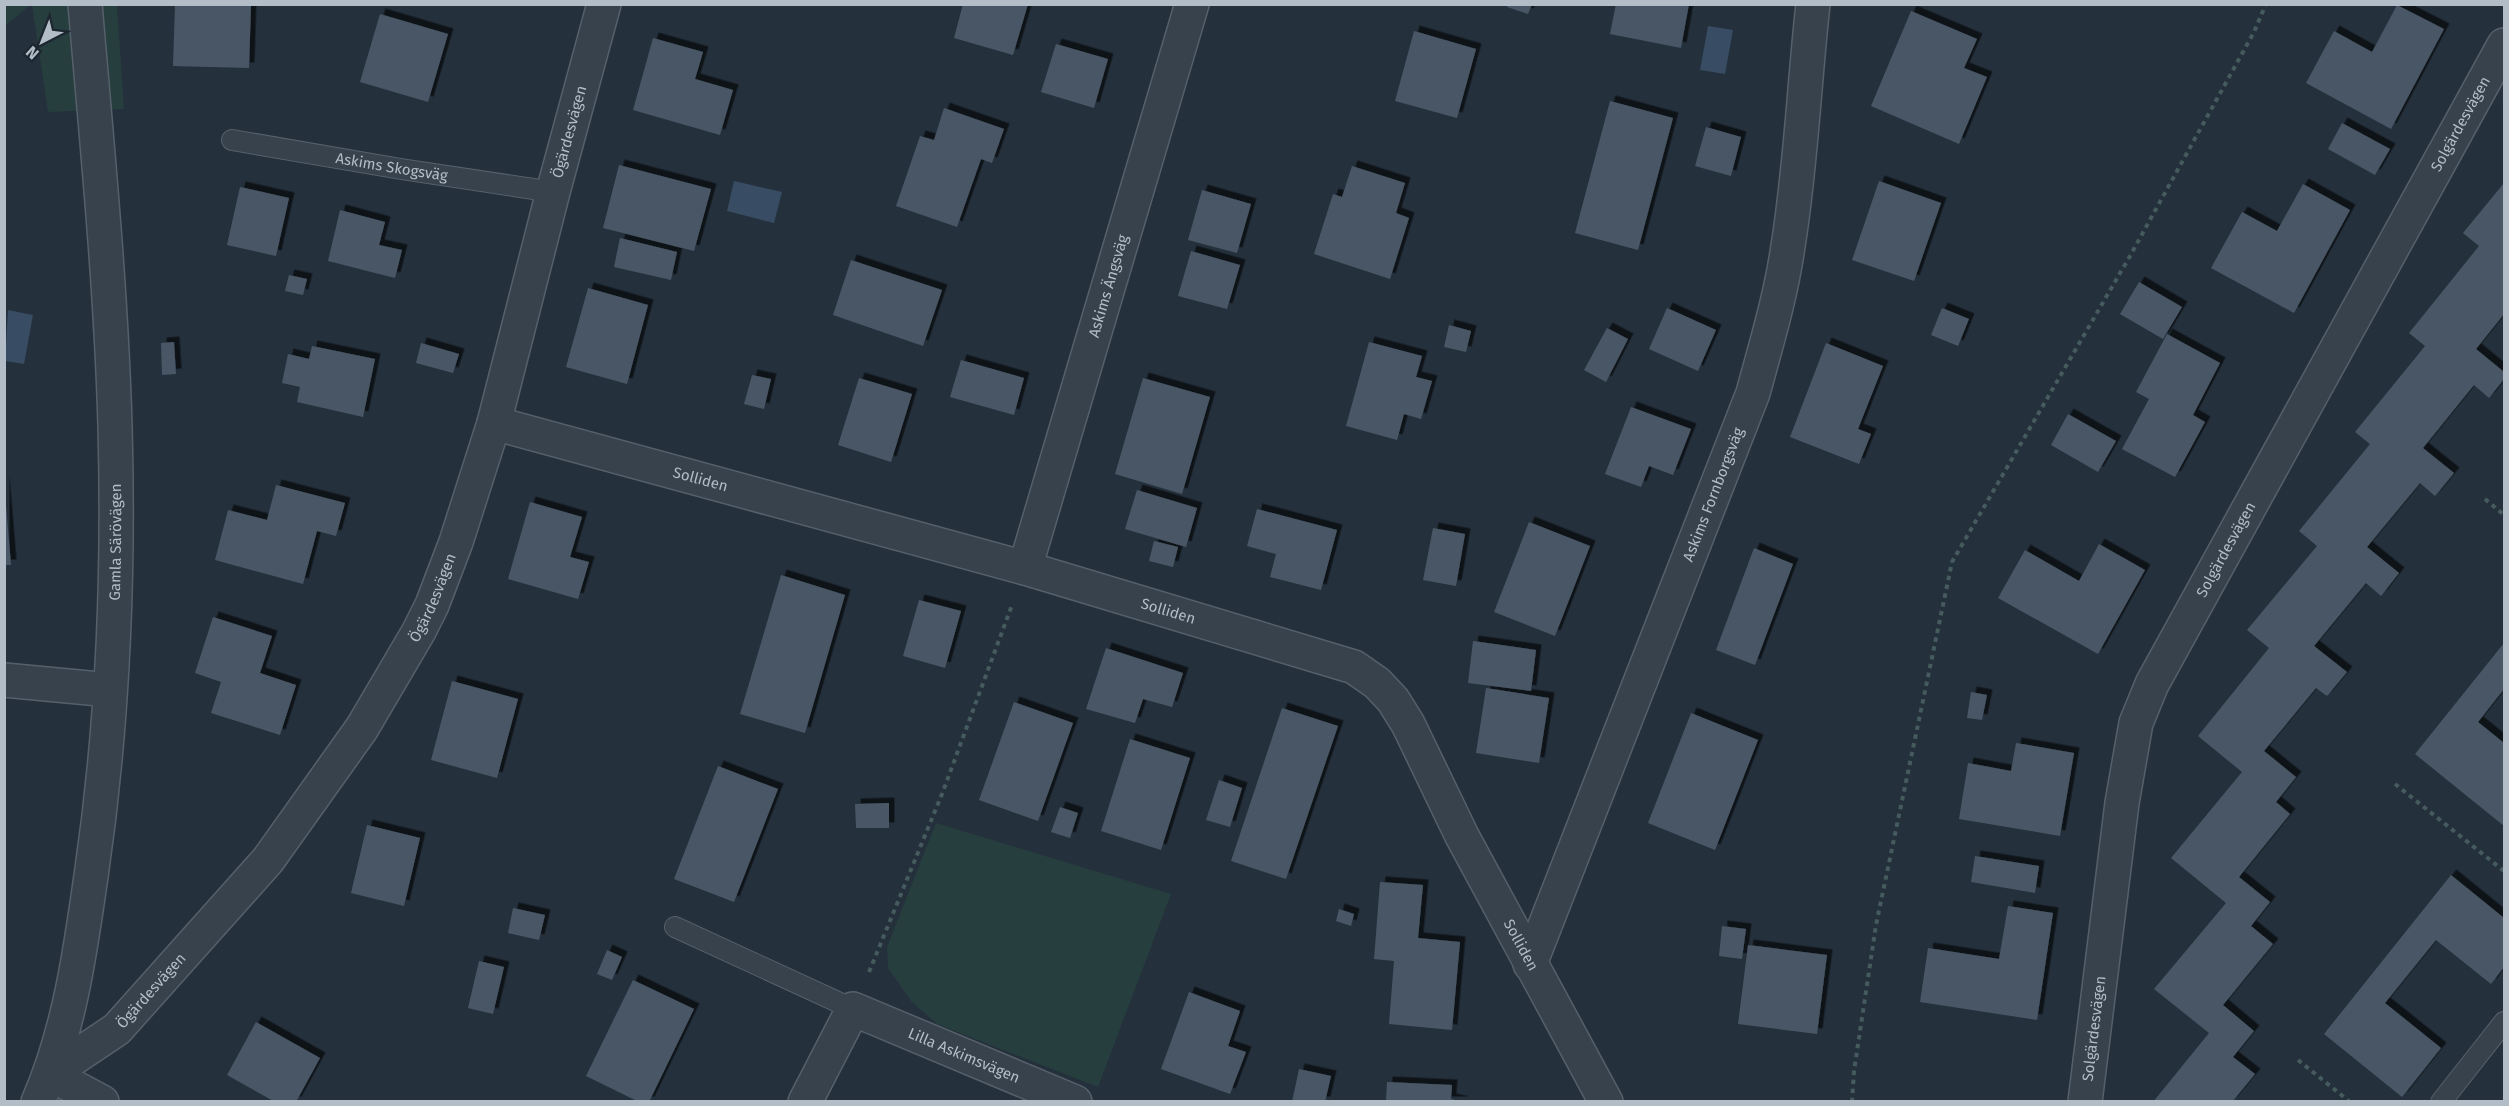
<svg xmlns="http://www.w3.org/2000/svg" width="2509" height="1106" font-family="'Fira Sans',sans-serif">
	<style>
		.green { fill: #273e3e }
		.water { fill: #384d63 }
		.building { fill: #4a5765; filter: url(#shadow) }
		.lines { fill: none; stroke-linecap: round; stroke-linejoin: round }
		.service-casing { stroke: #56606b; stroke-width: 22 }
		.minor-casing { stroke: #56606b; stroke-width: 36 }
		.tertiary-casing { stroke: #56606b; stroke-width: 36 }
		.path { stroke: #465b5d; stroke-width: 4; stroke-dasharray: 4.5 4.5; stroke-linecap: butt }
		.service { stroke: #38424d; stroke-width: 20 }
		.minor { stroke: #38424d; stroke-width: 33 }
		.tertiary { stroke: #38424d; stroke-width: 33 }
		.labels { text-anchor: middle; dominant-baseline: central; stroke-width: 6; stroke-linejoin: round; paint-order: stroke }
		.street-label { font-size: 15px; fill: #b3bdc8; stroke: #1d2732 }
	</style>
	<defs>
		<filter id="shadow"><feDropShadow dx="5.5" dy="-5.5" stdDeviation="0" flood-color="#0009"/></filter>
	</defs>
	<rect width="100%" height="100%" fill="#24303c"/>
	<path class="green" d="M5,4H30V5L5,26Z
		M32,5H117L124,109L48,112Z
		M936,823L1171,894L1098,1087L937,1024L911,1001L888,968L887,947Z"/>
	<path class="water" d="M1708,26L1733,30L1725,74L1700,70Z
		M734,181L782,192L774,223L727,211Z
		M8,310L33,315L24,364L5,361Z"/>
	<path class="building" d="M963,4H1028L1013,55L954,38Z
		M1508,4H1532L1528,14L1507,7Z
		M1616,4H1689L1681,48L1610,34Z
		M175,5H251L249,68L173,66Z
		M2397,5L2444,29L2391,129L2306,83L2334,31L2372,52Z
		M1911,11L1977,39L1964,68L1987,77L1959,144L1871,106Z
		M380,14L448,34L428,102L360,82Z
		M1414,31L1476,49L1457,118L1395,101Z
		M653,38L703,52L695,79L733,90L720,135L633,110Z
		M1056,44L1108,59L1094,108L1041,92Z
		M1610,101L1673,118L1638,250L1575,233Z
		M944,108L1004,129L992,163L981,159L957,227L896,206L920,136L934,140Z
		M2342,123L2390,149L2375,175L2328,149Z
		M1706,127L1741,137L1731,176L1695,166Z
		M619,165L711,189L694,251L603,228Z
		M1352,166L1405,183L1396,213L1409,218L1390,279L1314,254L1333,194L1342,197Z
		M1879,181L1941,203L1914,281L1852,260Z
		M2504,183V314L2476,349L2504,372V379L2489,398L2474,385L2423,448L2454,473L2435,496L2420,483L2367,547L2399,573L2381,596L2366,583L2314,646L2347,672L2327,696L2316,688L2264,751L2296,777L2276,802L2290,814L2239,877L2270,902L2251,926L2273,944L2223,1005L2254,1031L2233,1057L2255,1074L2232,1102H2153L2209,1033L2154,989L2226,903L2171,858L2242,772L2198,736L2269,648L2247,630L2317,546L2299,531L2370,444L2355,432L2425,346L2409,333L2479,246L2463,233Z
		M2303,184L2350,210L2294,313L2211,268L2242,212L2277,231Z
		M240,187L289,198L276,256L227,245Z
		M1202,190L1251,204L1237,253L1188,240Z
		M340,210L385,222L379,245L402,250L395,278L328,261Z
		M620,238L677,252L671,280L614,267Z
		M1191,251L1240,265L1227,309L1178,296Z
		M851,260L942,290L923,346L833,315Z
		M289,275L307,279L303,295L285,291Z
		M2139,282L2182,307L2163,339L2120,314Z
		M588,288L648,305L627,384L566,367Z
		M1667,308L1716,330L1698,371L1649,349Z
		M1942,308L1969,319L1958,346L1931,335Z
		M1449,325L1471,331L1466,352L1444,347Z
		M1607,328L1628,339L1606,382L1584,370Z
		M2167,334L2220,363L2193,415L2205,422L2175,477L2122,449L2149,399L2136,392Z
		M174,342L176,374L162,375L161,343Z
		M1369,342L1422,356L1416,377L1432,381L1421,419L1404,414L1397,440L1346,426Z
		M421,343L459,354L453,373L416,363Z
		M1826,343L1883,366L1858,429L1871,434L1859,464L1790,437Z
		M312,346L375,359L363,417L297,402L300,387L282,383L288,354L309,359Z
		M961,360L1024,378L1014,415L950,397Z
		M752,375L771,379L764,409L744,404Z
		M859,378L912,394L891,462L838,445Z
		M1143,378L1210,397L1182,494L1115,474Z
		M1631,407L1691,429L1673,475L1649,466L1641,487L1605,474Z
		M2068,414L2116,441L2098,472L2051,445Z
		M4,481L11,565H4Z
		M276,485L345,503L336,536L317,531L303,584L215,560L228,510L267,520Z
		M1137,490L1197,508L1186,547L1125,529Z
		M530,502L582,517L570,557L589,562L578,599L508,579Z
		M1257,509L1337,530L1321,590L1270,577L1276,554L1247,546Z
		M1529,522L1590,546L1555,636L1494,612Z
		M1433,528L1465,534L1456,586L1423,580Z
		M1154,541L1178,547L1173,567L1149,561Z
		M2099,544L2145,570L2098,654L1998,598L2025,550L2079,581Z
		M1754,548L1793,564L1755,665L1716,650Z
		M781,575L845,595L805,733L740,714Z
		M919,600L961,611L945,668L903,656Z
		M213,617L272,636L260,673L296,685L280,735L211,713L221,682L195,673Z
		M1473,641L1536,650L1531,691L1468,683Z
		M2504,643V689L2478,722L2504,743V826L2415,754Z
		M1106,648L1183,673L1172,707L1143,699L1135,723L1086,709Z
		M452,681L518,699L497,778L431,760Z
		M1486,688L1549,698L1539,763L1476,753Z
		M1971,692L1987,695L1982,720L1967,718Z
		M1014,702L1073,723L1038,821L979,800Z
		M1282,708L1338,726L1286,879L1231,861Z
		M1691,713L1758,740L1715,850L1648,823Z
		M1130,739L1190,758L1161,850L1101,831Z
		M2016,743L2074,753L2060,836L1959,819L1968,763L2011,771Z
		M718,766L778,789L734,902L674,879Z
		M1219,780L1242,788L1230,827L1206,820Z
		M889,803V828H856L855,804Z
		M1060,807L1078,813L1070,838L1051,832Z
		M367,825L420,838L404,906L351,893Z
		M1975,856L2039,866L2035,893L1971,882Z
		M2451,875L2504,918V967L2491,984L2436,940L2385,1003L2441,1048L2402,1097L2324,1034Z
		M1380,882L1423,885L1418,938L1460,942L1452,1030L1389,1024L1394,961L1374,959Z
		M2008,906L2053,913L2037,1020L1920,1002L1928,948L1999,959Z
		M513,908L545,915L539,940L508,933Z
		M1339,909L1354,914L1351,926L1336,921Z
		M1722,926L1746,929L1742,959L1719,956Z
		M1748,945L1827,955L1817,1034L1738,1024Z
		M607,950L622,957L612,980L597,974Z
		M479,961L504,967L493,1014L468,1008Z
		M633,980L694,1009L649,1102H639L586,1076Z
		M1189,992L1240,1011L1228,1046L1246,1052L1230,1094L1161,1069Z
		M256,1022L320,1058L296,1102H275L227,1075Z
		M1299,1069L1331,1076L1325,1102H1292Z
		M1387,1082L1452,1085L1451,1099L1464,1102H1386Z"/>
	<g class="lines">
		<defs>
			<g id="service">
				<path id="s1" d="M232,140L401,169L553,192"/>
				<path d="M675,927L853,1009"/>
				<path d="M2441,1102L2504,1022"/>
			</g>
			<g id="minor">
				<path id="s2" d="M494,423L1025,568L1354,667L1377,683L1393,700L1408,724L1462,836L1606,1102"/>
				<path id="s3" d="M1025,568L1192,4"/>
				<path d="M4,680L110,690"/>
				<path id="s4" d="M1530,964L1753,393C1766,345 1781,296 1788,246C1801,166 1804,85 1813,4"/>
				<path id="s5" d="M50,1074L117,1029L268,860L362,728L419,631L432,605L456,542L494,423L553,192L604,4"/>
				<path d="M50,1074L102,1102"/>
				<path id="s6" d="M805,1102L853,1009L1075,1102"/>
				<path id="s7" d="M2085,1102L2122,803L2136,723L2152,684L2504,45"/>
			</g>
			<g id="tertiary">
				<path id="s8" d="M38,1102C70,1029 81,947 92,869C113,724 119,573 115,426C111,285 97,145 85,4"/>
			</g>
		</defs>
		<use href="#service" class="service-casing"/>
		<use href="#minor" class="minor-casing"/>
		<use href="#tertiary" class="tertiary-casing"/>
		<path class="path" d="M2485,499L2504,515
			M2395,784L2504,871
			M869,972L942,794L1012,605
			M2298,1060L2350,1102
			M1852,1102L1854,1071L1876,925L1952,562L2130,256L2254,32L2266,4"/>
		<use href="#service" class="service"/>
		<use href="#minor" class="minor"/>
		<use href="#tertiary" class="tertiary"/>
	</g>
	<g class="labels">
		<g class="street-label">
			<text stroke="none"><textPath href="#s7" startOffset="1064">Solgärdesvägen</textPath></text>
			<text stroke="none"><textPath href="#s5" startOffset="1104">Ögärdesvägen</textPath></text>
			<text stroke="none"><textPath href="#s1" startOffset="162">Askims Skogsväg</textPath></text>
			<text stroke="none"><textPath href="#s3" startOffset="294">Askims Ängsväg</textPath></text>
			<text stroke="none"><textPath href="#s2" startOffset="214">Solliden</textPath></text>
			<text stroke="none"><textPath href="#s4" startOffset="504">Askims Fornborgsväg</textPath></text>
			<text stroke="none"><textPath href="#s8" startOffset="568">Gamla Särövägen</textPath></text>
			<text stroke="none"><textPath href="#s7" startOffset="578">Solgärdesvägen</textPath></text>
			<text stroke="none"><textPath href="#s5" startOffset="618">Ögärdesvägen</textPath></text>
			<text stroke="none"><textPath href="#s2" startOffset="700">Solliden</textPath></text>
			<text stroke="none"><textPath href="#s2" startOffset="1222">Solliden</textPath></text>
			<text stroke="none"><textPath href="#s5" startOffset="132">Ögärdesvägen</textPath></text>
			<text stroke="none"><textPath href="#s7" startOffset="74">Solgärdesvägen</textPath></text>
			<text stroke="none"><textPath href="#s6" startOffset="225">Lilla Askimsvägen</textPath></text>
		</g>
	</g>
	<rect width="2509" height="1106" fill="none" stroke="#b3bdc8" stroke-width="12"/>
	<g transform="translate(42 42) rotate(222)" stroke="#1d2732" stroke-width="4.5" paint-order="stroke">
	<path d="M0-4.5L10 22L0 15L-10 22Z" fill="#b3bdc8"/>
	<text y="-9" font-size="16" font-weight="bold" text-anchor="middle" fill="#b3bdc8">N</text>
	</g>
</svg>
